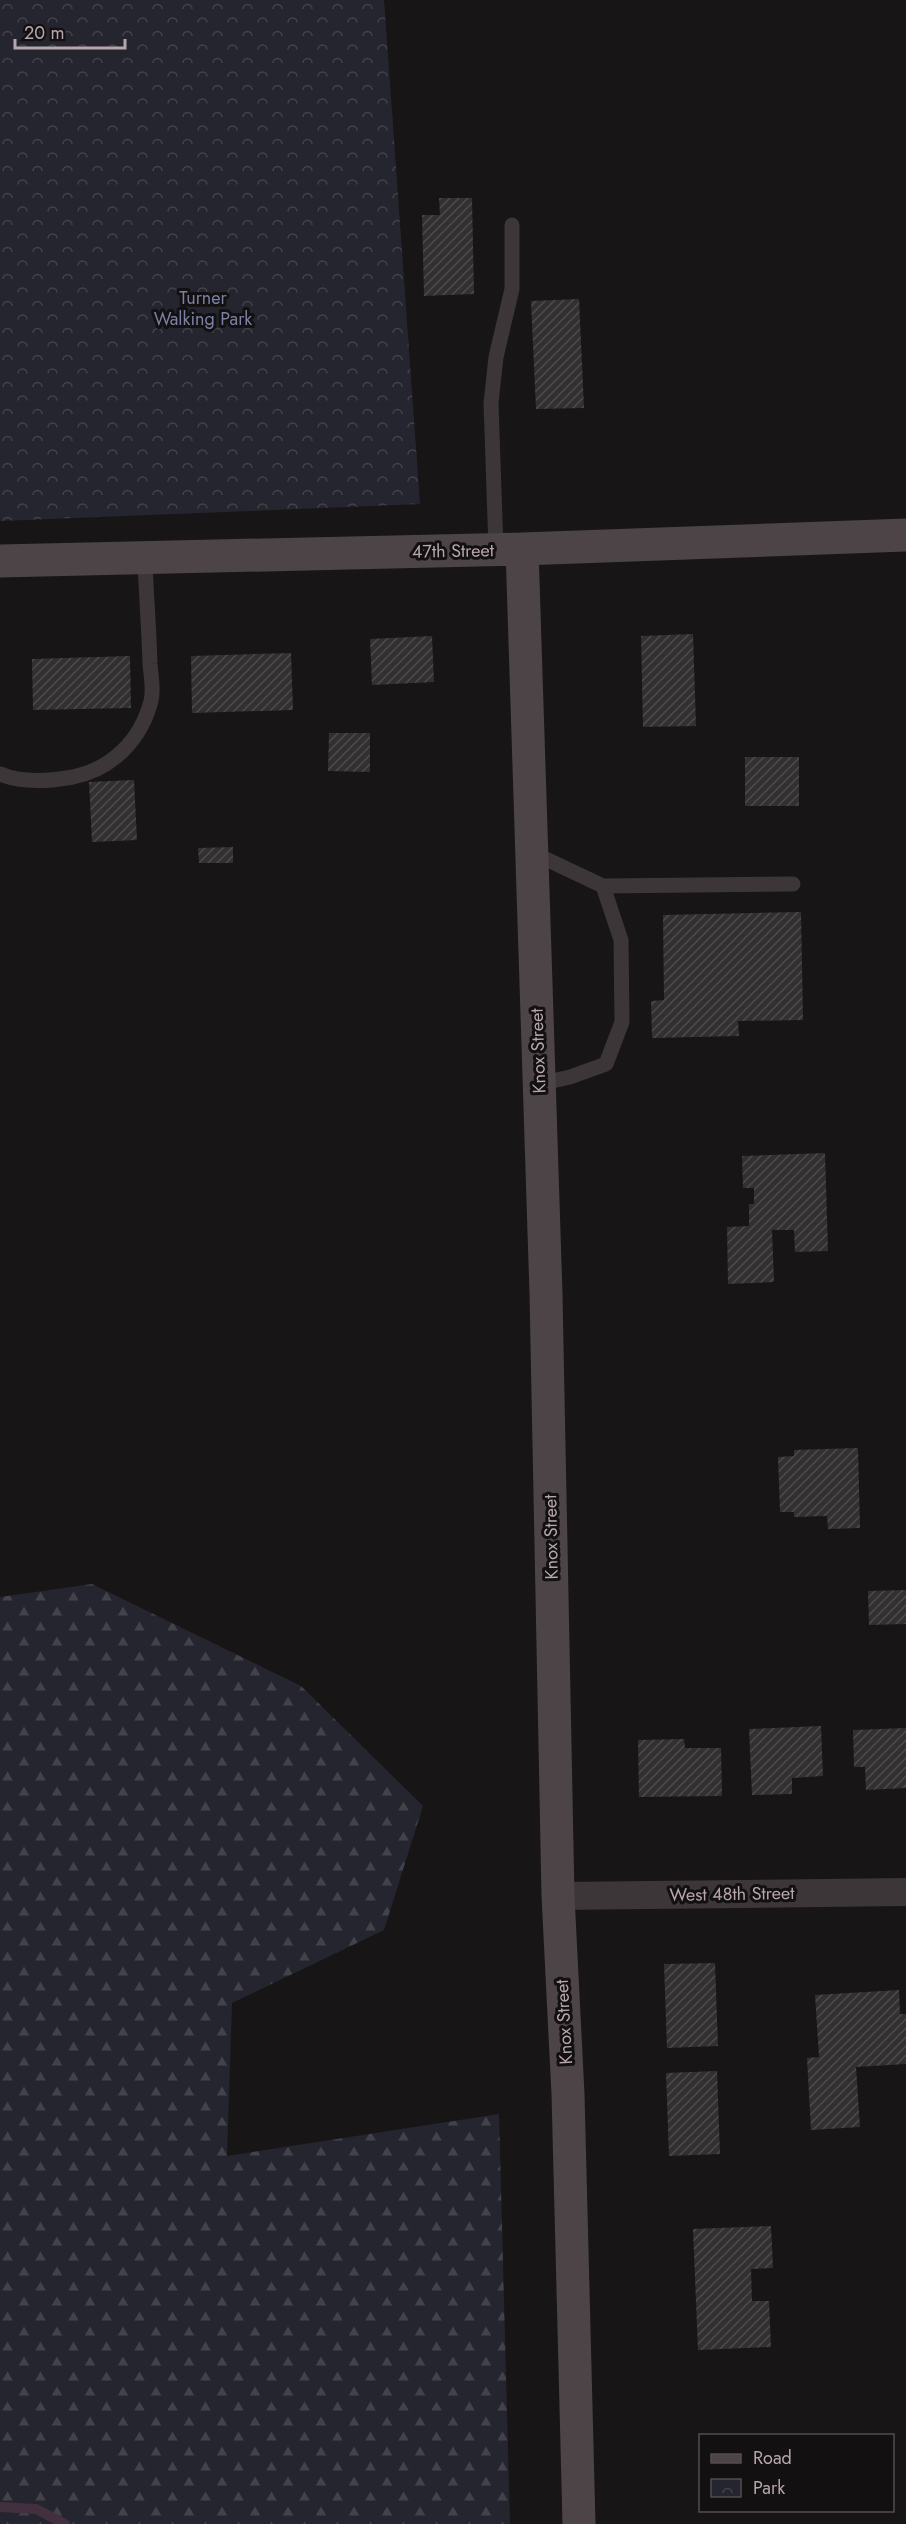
<svg xmlns="http://www.w3.org/2000/svg" width="906" height="2524" font-family="Jost,sans-serif">
	<style>
		.forest { fill: url(#forest-firs) }
		.park { fill: url(#park-crowns) }
		.lines { fill: none; stroke-linecap: round; stroke-linejoin: round }
		.stream { stroke: #43303e; stroke-width: 10 }
		.building { fill: url(#building-hatch) }
		.lane { stroke: #3c3638; stroke-width: 15 }
		.street { stroke: #3c3638; stroke-width: 28 }
		.secondary { stroke: #4c4447; stroke-width: 33 }
		.labels { text-anchor: middle; dominant-baseline: central; stroke-width: 6; stroke-linejoin: round; paint-order: stroke }
		.park-label { font-size: 18px; fill: #7c81a4; stroke: #121010 }
		.street-label { font-size: 18px; fill: #b8a6af; stroke: #121010 }
	</style>
	<defs>
		<pattern id="forest-firs" width="22" height="20" patternUnits="userSpaceOnUse" patternTransform="scale(1.5)"><rect width="22" height="20" fill="#25252f"/><path d="M5 1l3.5 6h-7zM16 11l3.5 6h-7z" fill="#43424b"/></pattern>
		<pattern id="park-crowns" width="20" height="18" patternUnits="userSpaceOnUse" patternTransform="scale(1.5)"><rect width="20" height="18" fill="#25252f"/><path d="M2 6a3 3 0 1 1 6 0M12 15a3 3 0 1 1 6 0" fill="none" stroke="#43424b"/></pattern>
		<pattern id="building-hatch" width="6" height="6" patternUnits="userSpaceOnUse" patternTransform="scale(1.5)"><rect width="6" height="6" fill="#333031"/><path d="M-1 1l2-2M0 6l6-6M5 7l2-2" fill="none" stroke="#4e4b4c"/></pattern>
	</defs>
	<rect width="100%" height="100%" fill="#171515"/>
	<path class="forest" d="M92,1584L301,1686L423,1806L384,1930L232,2003L227,2156L499,2114L510,2524H0V1597Z"/>
	<path class="park" d="M0,0H384L420,504L0,521Z"/>
	<g class="lines">
		<path class="stream" d="M0,2507L36,2509L65,2524"/>
	</g>
	<path class="building" d="M439,198H472L474,294L424,296L422,215H440Z
		M579,299L584,408L536,409L531,301Z
		M693,634L696,726L643,727L641,636Z
		M432,636L434,682L372,685L370,639Z
		M291,653L293,710L192,713L191,656Z
		M130,656L131,708L33,710L32,659Z
		M329,733H370V772L328,771Z
		M745,757H799V806H745Z
		M134,780L137,840L92,842L89,782Z
		M233,847V863H199L198,848Z
		M801,912L803,1020L738,1021L739,1036L652,1038L651,1001L664,1000L663,915Z
		M825,1153L828,1251L795,1252L794,1230H772L774,1282L728,1284L727,1227L749,1226V1204H754V1188H743L742,1156Z
		M858,1448L860,1528L828,1529L827,1516L794,1517V1512H780L778,1457L794,1456V1450Z
		M906,1590V1624L869,1625L868,1591Z
		M821,1726L823,1776L792,1778V1794L752,1795L749,1729Z
		M906,1728V1788L866,1790L865,1767H854L853,1730Z
		M684,1739L685,1748H721L722,1796L639,1797L638,1740Z
		M715,1963L718,2046L667,2048L664,1964Z
		M899,1990L900,2014H906V2064L856,2067L860,2127L811,2130L807,2058L819,2057L815,1995Z
		M717,2071L720,2154L669,2156L666,2073Z
		M771,2226L773,2268L751,2269L752,2301H769L771,2347L698,2350L693,2229Z"/>
	<g class="lines">
		<path class="lane" d="M496,549L491,403L496,357L512,289V225
			M0,774C21,783 51,781 73,777C112,769 141,740 151,701C154,690 151,676 150,664C149,629 146,593 145,558
			M531,852L603,886L621,940L622,1022L606,1064L570,1077L539,1084
			M603,886L793,884"/>
		<path class="street" d="M558,1896L906,1892"/>
		<path class="secondary" d="M522,549L546,1294L558,1896L568,2094L579,2524
			M0,561L522,549L906,535"/>
	</g>
	<g class="labels">
		<g class="park-label">
			<text x="203" y="298">Turner<tspan x="203" dy="21">Walking Park</tspan></text>
		</g>
		<g class="street-label">
			<text transform="translate(453 551) rotate(-1)">47th Street</text>
			<text transform="translate(538 1051) rotate(-92)">Knox Street</text>
			<text transform="translate(551 1537) rotate(-91)">Knox Street</text>
			<text transform="translate(732 1894) rotate(-1)">West 48th Street</text>
			<text transform="translate(564 2022) rotate(-93)">Knox Street</text>
		</g>
	</g>
	<rect x="699" y="2434" width="195" height="78" fill="#121010" stroke="#544c50" stroke-width="1.5"/>
	<rect x="711" y="2454" width="30" height="9" fill="#4c4447" stroke="#544c50" stroke-width="1.5"/>
	<text x="753" y="2464" font-size="18" fill="#b8a6af">Road</text>
	<rect x="711" y="2479" width="30" height="18" fill="url(#park-crowns)" stroke="#544c50" stroke-width="1.5"/>
	<text x="753" y="2494" font-size="18" fill="#b8a6af">Park</text>
	<path d="M15 39v9h110v-9" fill="none" stroke="#b8a6af" stroke-width="3"/>
	<text x="24" y="39" font-size="18" fill="#b8a6af" stroke="#121010" stroke-width="4.5" paint-order="stroke">20 m</text>
</svg>
